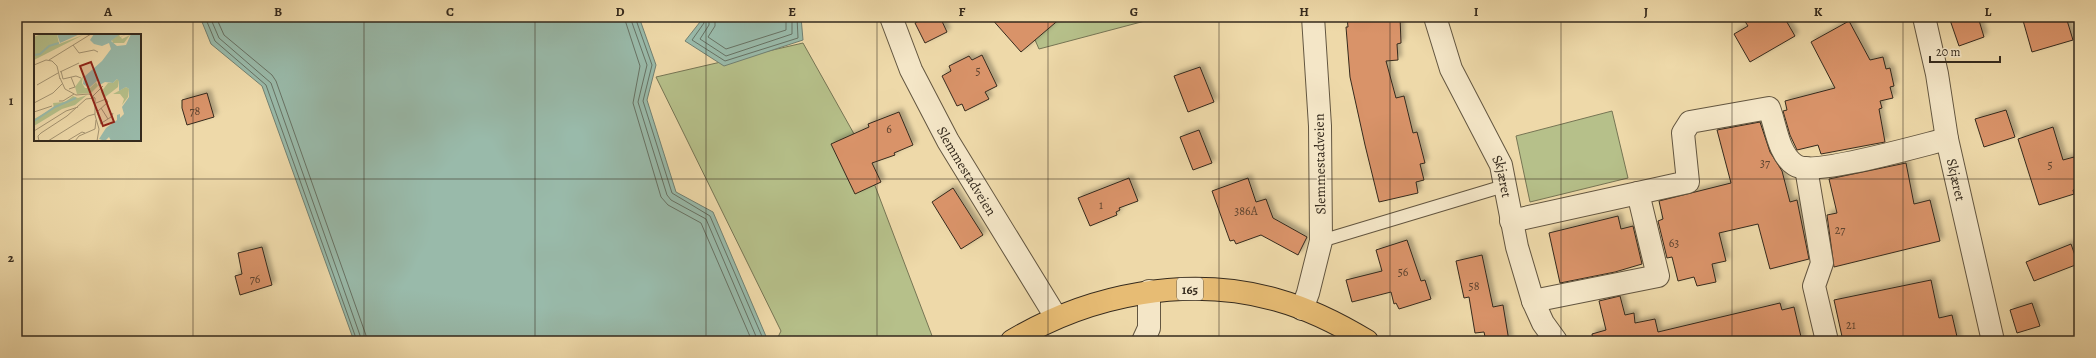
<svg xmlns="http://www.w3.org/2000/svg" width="2096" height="358" font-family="Alegreya,serif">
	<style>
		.green { fill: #b6c08a; stroke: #767554 }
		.water { fill: #99baaa; stroke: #718072 }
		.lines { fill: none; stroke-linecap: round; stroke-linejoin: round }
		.shore { stroke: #677264; stroke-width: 1 }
		.building { fill: #d99369; stroke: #352a1d; filter: url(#shadow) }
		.service-casing { stroke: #635640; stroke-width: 14 }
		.minor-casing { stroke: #635640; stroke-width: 24 }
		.primary-casing { stroke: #352a1d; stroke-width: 24 }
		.service { stroke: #f4e6c7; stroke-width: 12 }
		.minor { stroke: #f4e6c7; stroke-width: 22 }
		.primary { stroke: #e7bc74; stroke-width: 22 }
		.grid { fill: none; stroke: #352a1d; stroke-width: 1; stroke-opacity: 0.55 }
		.labels { text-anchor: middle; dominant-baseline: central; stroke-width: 3.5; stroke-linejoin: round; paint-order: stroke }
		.number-label { font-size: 12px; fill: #5e4430 }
		.shield { fill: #f4e6c7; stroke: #6e6250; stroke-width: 1 }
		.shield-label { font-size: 13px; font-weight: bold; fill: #352a1d }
		.street-label { font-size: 14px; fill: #352a1d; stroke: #f4e6c7 }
		.inset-river { fill: none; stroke: #99baaa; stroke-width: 2 }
		.inset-road { fill: none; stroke: #a49371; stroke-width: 1 }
		.view { fill: #8f2418; fill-opacity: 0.15; stroke: #8f2418; stroke-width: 2 }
		.inset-edge { fill: none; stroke: #352a1d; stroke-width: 2 }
		.neatline { fill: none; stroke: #352a1d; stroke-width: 1.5 }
		.grid-label { font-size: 13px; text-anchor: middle; font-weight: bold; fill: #352a1d }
	</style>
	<defs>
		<filter id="shadow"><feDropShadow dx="3.5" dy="-3.5" stdDeviation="2" flood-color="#0004"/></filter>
	</defs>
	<rect width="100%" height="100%" fill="#eed9a9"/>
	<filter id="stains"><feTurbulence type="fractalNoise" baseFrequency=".005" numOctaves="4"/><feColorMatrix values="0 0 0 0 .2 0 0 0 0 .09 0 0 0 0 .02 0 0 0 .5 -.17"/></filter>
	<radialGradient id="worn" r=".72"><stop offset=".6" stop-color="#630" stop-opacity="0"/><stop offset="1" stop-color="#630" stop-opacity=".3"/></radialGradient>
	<path class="green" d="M1025,17H1160L1039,49Z
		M803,43L858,141L934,341H776L781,331L656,77Z
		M1612,111L1628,178L1530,202L1516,136Z"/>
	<path class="water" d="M200,17H639L656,65L647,100L676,192L713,212L768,341H354L262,86L211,44Z
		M699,17H801L803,40L724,66L685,41L700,22Z"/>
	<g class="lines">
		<path class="shore" d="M205,17L215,41L266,85L357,341
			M210,17L219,38L271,83L362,341
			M216,17L224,35L272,75L276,81L368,341
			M624,17L640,66L633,103L661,197L668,205L701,223L752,341
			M630,17L647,65L638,102L667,195L671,200L706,219L758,341
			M635,17L652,65L643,101L672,193L710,216L764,341
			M703,17L704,23L692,40L725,61L798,38L797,17
			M709,17V25L700,39L726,56L792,34V17
			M715,17V26L708,37L726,49L786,30V17"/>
	</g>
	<path class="building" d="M926,17H940L947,32L925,43L915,23Z
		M990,17H1062L1021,52Z
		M1347,17H1400L1401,43L1397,44L1398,60L1386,61L1396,98L1404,96L1413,133L1417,132L1425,163L1420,164L1424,180L1416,182L1418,193L1379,202L1365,145L1350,77L1346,27H1348Z
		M1742,17H1784L1795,36L1750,62L1734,34L1748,26Z
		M1949,17H1978L1984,37L1959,46Z
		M2022,17H2066L2073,40L2032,52Z
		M1849,21L1870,60L1883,57L1886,69L1890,68L1894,86L1890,87L1893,98L1880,101L1882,108L1879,109L1885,142L1821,154L1818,145L1797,150L1790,135L1783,111L1787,110L1785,101L1835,88L1811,42Z
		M982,55L997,86L985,92L989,99L965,111L962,104L957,106L942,76L951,71L949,66L969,56L972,60Z
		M1200,67L1214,102L1188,112L1174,76Z
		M207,93L214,117L187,125L182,108V100Z
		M2006,110L2015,137L1984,147L1975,119Z
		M899,112L913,145L894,153L895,155L872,163L881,182L855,194L831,144L869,127L868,124Z
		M1760,122L1770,152L1782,171L1790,202L1797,200L1809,259L1770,269L1758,224L1719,233L1726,261L1712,264L1716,282L1697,286L1694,277L1678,281L1672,257L1667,258L1658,221L1663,219L1659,201L1731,183L1717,130Z
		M2053,127L2063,160L2074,157L2079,172V188L2073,190L2074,194L2039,205L2018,139Z
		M1199,130L1212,163L1193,170L1180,137Z
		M1906,163L1914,204L1930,200L1940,241L1834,267L1827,215L1837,213L1829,179Z
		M1129,178L1138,201L1119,208L1120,210L1116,212L1117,215L1090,226L1078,198Z
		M1248,178L1256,202L1266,199L1273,218L1307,237L1298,255L1261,235L1236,244L1234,240L1230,241L1212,191Z
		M953,188L983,235L961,249L932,202Z
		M1618,216L1621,229L1633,226L1642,264L1615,272L1560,283L1549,233Z
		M1407,240L1421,281L1425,280L1431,299L1399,309L1396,303L1394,304L1391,292L1352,302L1346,280L1382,271L1376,250Z
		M2071,244L2078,264L2034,281L2026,262Z
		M262,247L272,285L240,295L235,276L242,274L238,253Z
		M1482,255L1493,307L1503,305L1509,341H1486L1484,332L1475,333L1469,297L1464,298L1456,261Z
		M1931,280L1939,318L1952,315L1958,341H1843L1834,300Z
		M1620,296L1625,315L1634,313L1635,323L1655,319L1658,332L1780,303L1782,310L1794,307L1802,341H1593L1592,334L1606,330L1599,301Z
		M2032,303L2040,326L2017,333L2010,310Z"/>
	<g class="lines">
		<defs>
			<path id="service" d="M1321,241L1504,186"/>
			<g id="minor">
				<path id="s1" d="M891,17L911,70L948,141L1056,317"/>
				<path id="s2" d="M1435,17L1451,69L1501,165L1517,247L1533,301L1543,323L1556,341"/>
				<path id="s3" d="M1924,17L1937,74L1947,139L1993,341"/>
				<path d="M1806,168L1822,263L1814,286L1827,341"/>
				<path d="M1511,221L1688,182L1683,133L1690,122L1769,108C1776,126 1778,154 1795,165C1812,177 1922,145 1947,139"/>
				<path d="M1533,301L1658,276L1638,193"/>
				<path d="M1302,309L1308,293L1321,241L1320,126L1313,17"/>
				<path d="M1143,341L1149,328V291"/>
			</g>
			<path id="primary" d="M1012,341C1090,294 1188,275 1277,300C1309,309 1339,324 1367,341"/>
		</defs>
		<use href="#service" class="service-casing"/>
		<use href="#minor" class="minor-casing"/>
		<use href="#primary" class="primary-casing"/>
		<use href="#service" class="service"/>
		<use href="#minor" class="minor"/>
		<use href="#primary" class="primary"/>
	</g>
	<path class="grid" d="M193,17V341M364,17V341M535,17V341M706,17V341M877,17V341M1048,17V341M1219,17V341M1390,17V341M1561,17V341M1732,17V341M1903,17V341M17,179H2079"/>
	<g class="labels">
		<g class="number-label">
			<text x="978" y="71">5</text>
			<text x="195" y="111">78</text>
			<text x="889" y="129">6</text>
			<text x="1765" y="163">37</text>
			<text x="2050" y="165">5</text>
			<text x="1101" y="205">1</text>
			<text x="1246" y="211">386A</text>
			<text x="1840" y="230">27</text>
			<text x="1674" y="243">63</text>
			<text x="1403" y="272">56</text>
			<text x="255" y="279">76</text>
			<text x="1474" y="286">58</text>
			<text x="1851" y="325">21</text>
		</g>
		<rect class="shield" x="1177" y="278" width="26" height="22" rx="3"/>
		<g class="shield-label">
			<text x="1190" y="289">165</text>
		</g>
		<g class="street-label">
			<text transform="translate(1320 164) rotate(-91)">Slemmestadveien</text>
			<text stroke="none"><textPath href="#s1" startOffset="172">Slemmestadveien</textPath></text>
			<text stroke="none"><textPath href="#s2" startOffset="174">Skjæret</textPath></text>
			<text stroke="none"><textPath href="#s3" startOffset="166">Skjæret</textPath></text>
		</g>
	</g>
	<g transform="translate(34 34)">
		<rect width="107" height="107" fill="#eed9a9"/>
		<path d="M7,0H23L25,10L49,1L0,26V3ZM85,0L86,3L93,0L87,3L88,5L96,1L90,9H79L78,6ZM49,42L48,49L51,54H56L62,48L64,52L57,59L43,60L41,53ZM83,45L85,46L84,53L70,64L67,58L74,49H79ZM92,53L95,55L94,63L88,71L90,65L86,60H79ZM53,61L41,71L28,75L0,92V85L20,74L19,69L31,68L39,62L44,64Z" fill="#b6c08a"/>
		<path d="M23,0H46L26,9ZM60,0H86L77,7L83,12L92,11L97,0H107V107H77L75,103L71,107L65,105L72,94L83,86V81L86,80V84L90,80L88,73L95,63V55L92,53L85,57V47L83,45L79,49L71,48L64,52V46L55,54L49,50L50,43L68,27L77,15L75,9L68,12L60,10L56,6Z" fill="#99baaa"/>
		<path class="inset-river" d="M0,21L6,20L15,12L25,9M0,87L21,73L42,64"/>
		<path class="inset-road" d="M39,11L45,19L60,16L64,18M15,26L57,0M0,31L12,26L18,27L23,32L26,45M27,37L29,45L42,42L47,44M26,38L45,29M26,44L31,55L42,61L55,60L61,64V81L65,95L63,107M3,51L24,39M35,55L41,53L37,43M59,62L69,52M25,67H29L40,60M0,69L19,59L28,50M62,69L72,65L74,68M67,74L74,85M0,78L18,72M66,90L77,83L79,79M67,90L63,78L74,68M0,97L32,77L44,73M5,107L4,102L7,99L33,82L52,65L60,64M14,107L54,82L61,80M33,107L48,98L51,99M41,107L45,102L61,95L62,86"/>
		<path class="view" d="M57,28L80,88L69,92L46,32Z"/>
		<rect width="107" height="107" class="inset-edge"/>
	</g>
	<rect width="2096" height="358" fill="none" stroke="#eed9a9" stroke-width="44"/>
	<path d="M1930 56v6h70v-6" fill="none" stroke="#352a1d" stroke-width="2"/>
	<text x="1936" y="56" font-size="12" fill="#352a1d" stroke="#f4e6c7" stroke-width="3" paint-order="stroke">20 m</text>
	<rect x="22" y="22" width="2052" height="314" class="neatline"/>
	<g class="grid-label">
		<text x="108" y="16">A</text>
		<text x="278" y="16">B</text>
		<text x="450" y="16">C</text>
		<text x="620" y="16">D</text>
		<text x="792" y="16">E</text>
		<text x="962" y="16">F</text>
		<text x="1134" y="16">G</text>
		<text x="1304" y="16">H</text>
		<text x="1476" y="16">I</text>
		<text x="1646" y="16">J</text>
		<text x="1818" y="16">K</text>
		<text x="1988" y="16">L</text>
		<text x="11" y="105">1</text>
		<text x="11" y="262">2</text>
	</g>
	<rect width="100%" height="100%" filter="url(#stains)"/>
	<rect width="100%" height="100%" fill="url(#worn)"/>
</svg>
